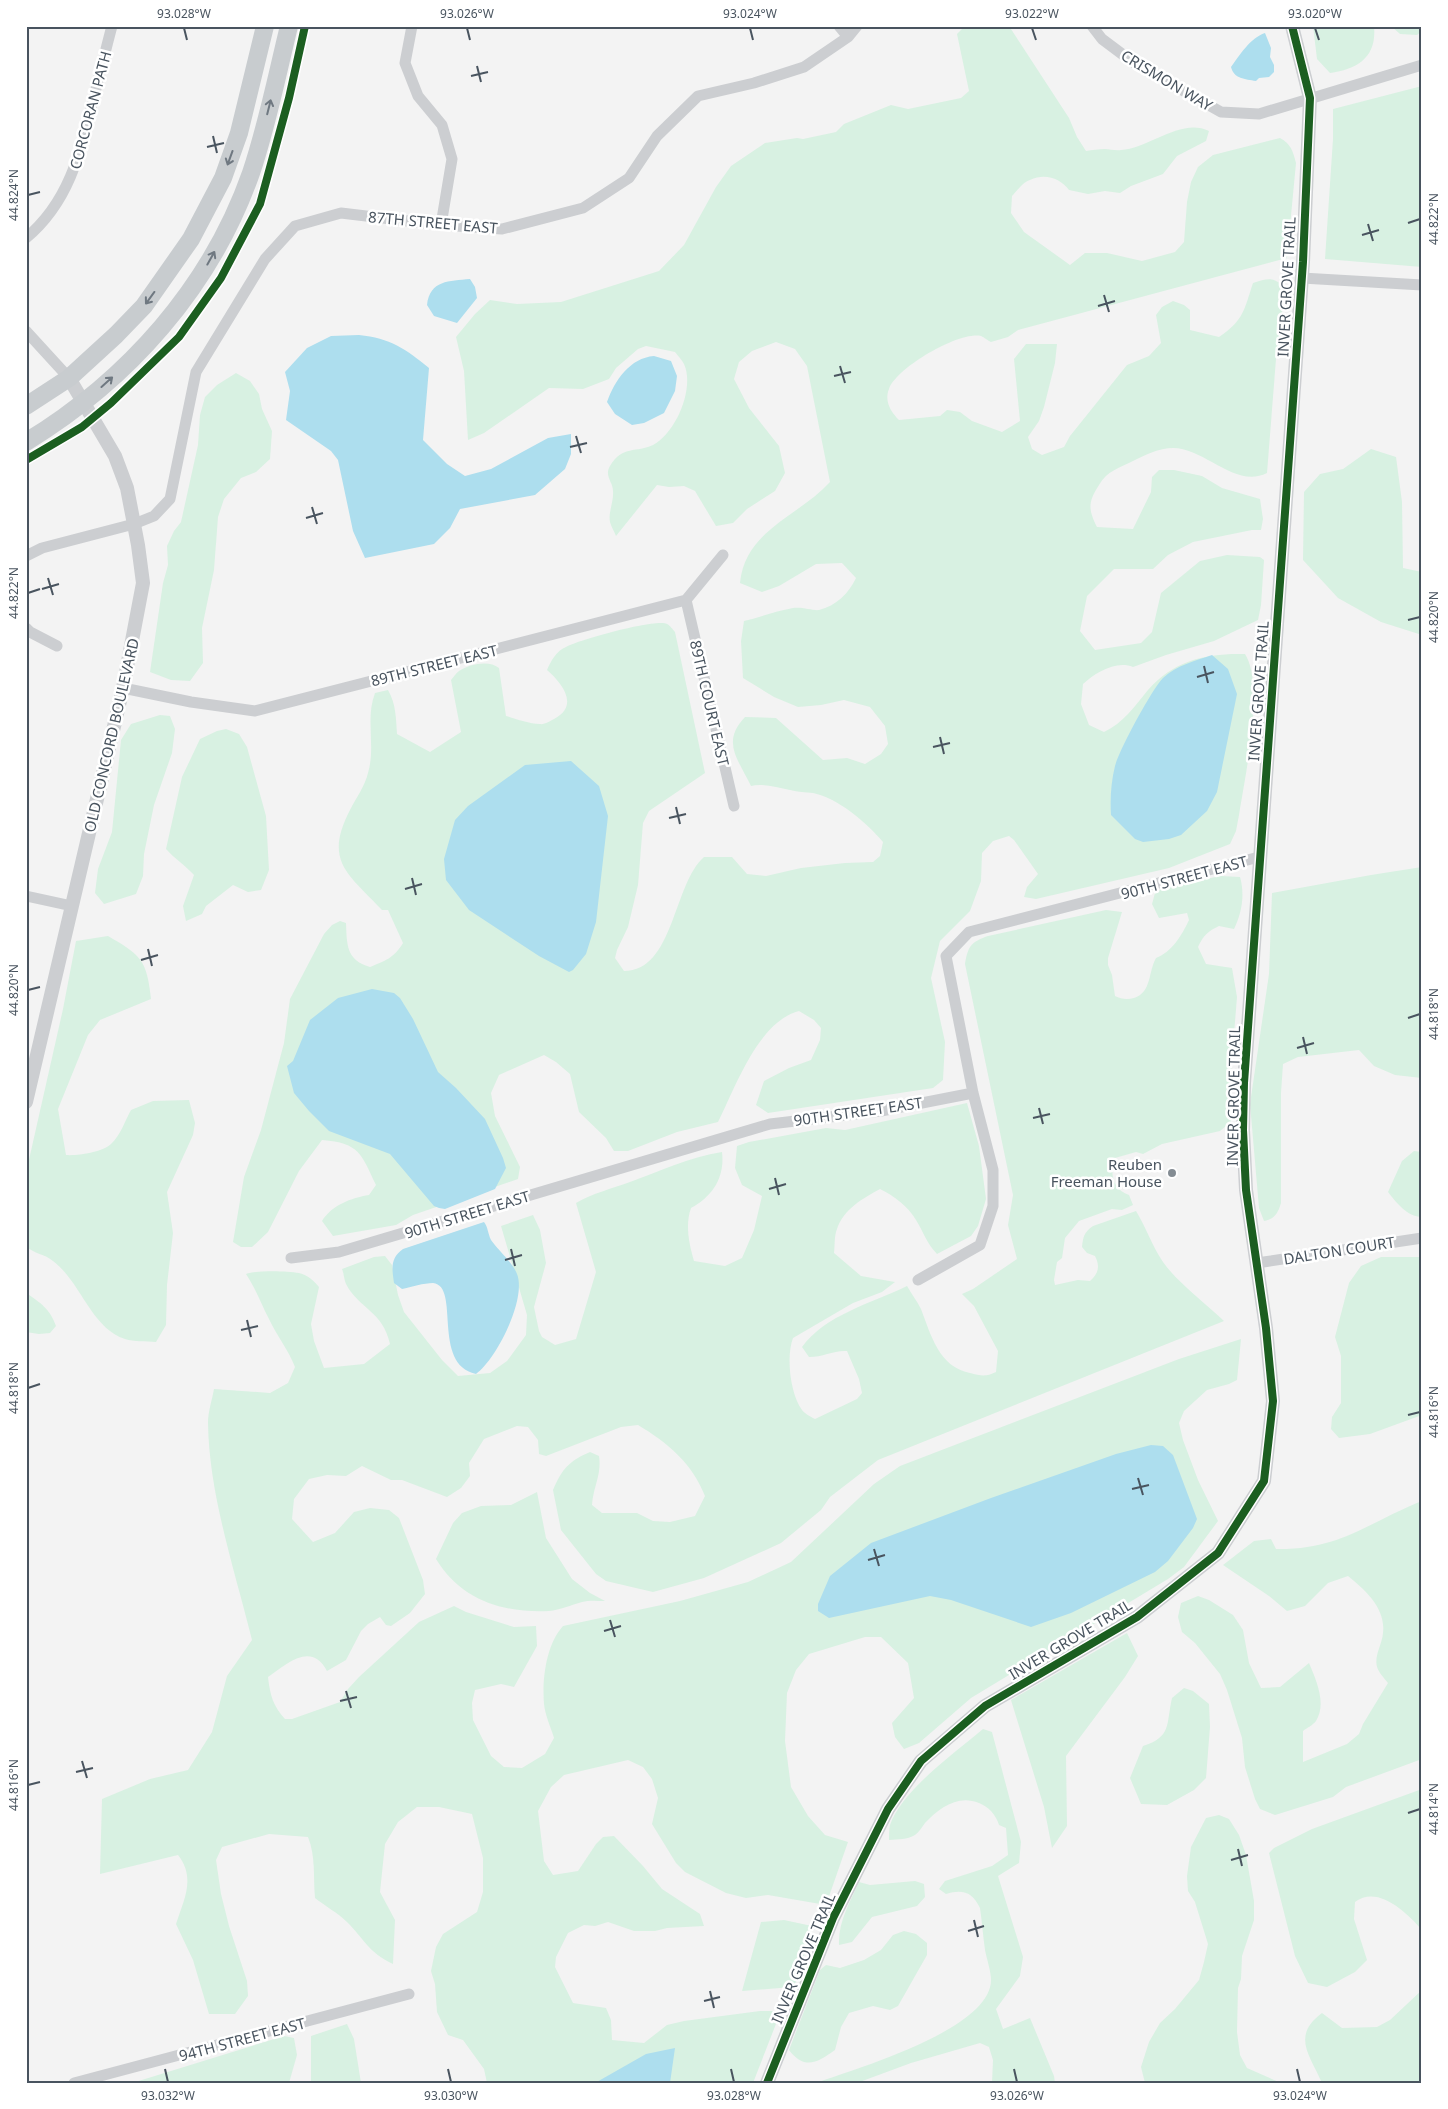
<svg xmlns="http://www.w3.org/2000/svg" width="1448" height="2109" font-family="'Noto Sans',sans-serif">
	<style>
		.green { fill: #d8f1e2 }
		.water { fill: #addeee }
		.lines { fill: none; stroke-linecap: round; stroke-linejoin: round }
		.minor { stroke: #ccced1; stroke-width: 11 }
		.tertiary { stroke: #ccced1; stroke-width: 14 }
		.primary { stroke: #c8cccf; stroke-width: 18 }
		.cycleway-casing { stroke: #fff; stroke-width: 11 }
		.cycleway { stroke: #1b5e20; stroke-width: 8 }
		.oneway { stroke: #6f7881 }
		.ticks { fill: none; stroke: #49545f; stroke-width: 2 }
		.poi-dot { fill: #848c93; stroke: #fff; stroke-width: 2 }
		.labels { text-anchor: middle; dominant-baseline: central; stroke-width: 5; stroke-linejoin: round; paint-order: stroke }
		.street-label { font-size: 15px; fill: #49545f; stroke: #fff }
		.poi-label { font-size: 15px; fill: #49545f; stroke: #fff; text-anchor: end }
		.neatline { fill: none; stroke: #49545f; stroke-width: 2 }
		.ticks-label { font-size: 12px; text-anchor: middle; fill: #49545f }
	</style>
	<rect width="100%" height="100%" fill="#f3f3f3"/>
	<path class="green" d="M965,26H1009L1069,118L1077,137L1086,151C1092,150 1099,149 1105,149C1110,149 1115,151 1121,150C1149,148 1182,117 1209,131L1206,141L1177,156L1163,174L1131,186L1120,193L1105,191L1088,194L1069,190C1060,178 1045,173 1030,180C1023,182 1017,191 1012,196L1011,213L1024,232L1070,265L1085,253H1107L1142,261L1175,252L1184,242L1187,202L1191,182L1198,167L1213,155L1280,138C1291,144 1293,151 1296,163L1287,258L1018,330L1008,337L991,342C988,341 984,337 981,336C959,331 896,368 889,389C884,401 891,412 899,420L940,416L947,410L960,412L972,421L1002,432L1020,421L1014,359L1026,344H1057L1055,363L1044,407L1039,421L1028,437L1032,449L1042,455L1064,447L1070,436L1127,365L1149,356L1161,343L1156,315L1162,307L1173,301L1184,305L1190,310V330L1219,337C1244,320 1244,310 1253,283C1268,278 1275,276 1285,289L1276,359L1267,473C1235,489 1205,448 1173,448C1159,448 1145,455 1133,461C1119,468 1107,471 1099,485C1088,502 1088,509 1097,527L1133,529L1151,492L1152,477L1159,470H1174L1202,476L1222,488L1260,499L1263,519L1261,530H1252L1193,542L1168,555L1153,569H1114L1087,596L1080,631L1095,650L1141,643L1152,632L1161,593L1200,561L1227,555L1260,557L1264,560L1261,605L1258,620L1214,641L1166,655L1133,667C1116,660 1095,673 1083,684L1081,704L1089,725L1104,732C1123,723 1135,706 1148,690C1174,660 1207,653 1245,654C1265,685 1245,776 1239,815L1236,831L1230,844L1169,868L1036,899L1024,897L1027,887L1038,874L1014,840L1009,836L993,841L982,853L981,881L970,911L940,941L931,978L945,1042L943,1080L933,1088L768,1113L756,1105L764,1081L789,1068L811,1060L820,1040L821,1028L814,1020L799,1011C758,1022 736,1086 718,1122L677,1132L628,1151H614L606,1138L579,1112L570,1074L556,1062L544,1055L499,1075L491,1093L495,1116L520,1167L518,1179L413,1215L396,1225L333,1236L322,1221C332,1205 351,1198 369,1195L376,1185C361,1154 360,1143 322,1140L299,1171L268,1232L252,1247H241L233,1242L244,1177L261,1130L284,1043L290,999L324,934L332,925L340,921L346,923C347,945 346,960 370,967C385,961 394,958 403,943L388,910H382C349,874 323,862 350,810C356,798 365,786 368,773C376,746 365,719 375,693L388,690C396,704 396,718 397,734L430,752L461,732L451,680C453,678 456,673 459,671C470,664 489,660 499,668L506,716C516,719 529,724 540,724C544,725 550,721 554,719C580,706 562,683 547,670C551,661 556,651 566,647C578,640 657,618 667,624C670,625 673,630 675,632L705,773L649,811L643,823L638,885L628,927L617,950L615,958L624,971C674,971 673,884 704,857H732L747,874L766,876L801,868L845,863L873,862L880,856L883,842C867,823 838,798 813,793C805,792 798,792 790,790C777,788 764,783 751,786C738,759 721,742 745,717L776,718L823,760L847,758L865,764L881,754L888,744L885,726L870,707L844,700L821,705L798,707L774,697L743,678L741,641L744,621C761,617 776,611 793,608C803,607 814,611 819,610C836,606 849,593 856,578L842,563L816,564L779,586L762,592L740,583C745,530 798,517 830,482L807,366L795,349L776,342L752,351L739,362L734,379L749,408L779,446L785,473L775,491L747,509L733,523L716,526L695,491L684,486L669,487L657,485L616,536C614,531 611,526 610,522C608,513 614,501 613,491C613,482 604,476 610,466C622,445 637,453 653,445C676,433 695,388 684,364C682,360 678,356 675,352L646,346L638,349L616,368L609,379L583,389L549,388L484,433L468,440L464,371L456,337L475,314L490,300L517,304L561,302L659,271L684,245L716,187L731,166L765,143L797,138L803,139L836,132L844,124L891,105L908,109L961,98L969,91L957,34Z
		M1313,26H1374C1377,57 1358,69 1330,73L1317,59Z
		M1391,26H1422V31L1417,35L1400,34Z
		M1422,86V267L1325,259L1333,139V109Z
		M236,373L250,381L259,394L262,409L272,431L270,459L256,472L241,478L224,499L218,517L214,570L202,628L203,663L190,681L171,680L150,672L163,583L168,565L167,546L174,531L181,522L198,445L200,415L205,397L217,385Z
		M1371,449L1396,457L1402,502L1403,568L1422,572V635L1381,622L1338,598L1303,560L1304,492L1320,474L1343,469Z
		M160,715L170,716L175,729L172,753L154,805L144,854L143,876L136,894L104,904L95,893L98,869L112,832L121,740L131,724Z
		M226,729L239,734L247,747L266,816L269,870L261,890L248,892L233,885L206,906L202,914L186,921L183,906L194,875C185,865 175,859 166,849L182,777L200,739L217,731Z
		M1422,867V1078L1395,1075L1374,1066L1359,1050L1298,1057L1283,1064L1281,1093V1203C1278,1213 1275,1219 1264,1221L1259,1208L1250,1104L1269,974L1272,893L1371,875Z
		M1221,876L1240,877C1245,894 1242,913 1234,929L1219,926C1208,931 1203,936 1198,947L1206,964L1232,968L1237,997L1230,1084L1231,1122L1220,1131L1162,1144L1143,1154L1136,1152L1115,1158C1109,1173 1113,1190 1129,1195L1133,1205L1122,1210L1112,1209L1079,1221L1065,1238L1062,1258L1057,1262L1054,1280L1055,1285L1078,1280L1090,1281C1099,1273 1100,1266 1095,1256L1087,1253L1082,1247C1083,1237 1084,1232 1093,1226L1136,1211C1146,1227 1152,1246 1163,1262C1177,1282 1206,1304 1224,1321L878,1460L830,1497L821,1510L781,1543L704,1578L653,1592L606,1581L596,1574L561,1530L553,1490C562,1469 569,1461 590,1452L599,1456C602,1474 593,1487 592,1505L602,1513H637L653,1521L670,1522L695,1516L705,1496C692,1463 668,1443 638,1425L621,1427L546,1456L539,1454L538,1440L528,1427L517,1426L484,1439L469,1463L470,1476L461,1488L447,1497L402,1480H391L362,1466L346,1476L327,1475L309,1479L294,1499L292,1519L313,1542L335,1533L354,1512L370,1508L389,1510L399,1518L423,1580L425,1594L410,1613L391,1626L386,1625L380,1617L368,1624L361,1631L346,1660L327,1671C311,1641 287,1664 268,1677C270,1695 273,1706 285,1719H292L340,1702L348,1689L359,1677L419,1622L454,1606L466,1612L514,1627L536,1626L537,1646L514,1687L501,1684L475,1690L472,1703L473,1720L491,1756L504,1767L522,1768L545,1754L554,1738C551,1728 545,1715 544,1704C542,1679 546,1645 563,1626L680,1601L748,1582L791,1562L874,1484L900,1466L1179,1359L1241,1339L1237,1380L1229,1384L1207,1390L1184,1411L1179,1423L1183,1440L1198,1480L1218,1521L1184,1567L1168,1579L971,1698L919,1743L904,1749L895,1737L892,1723L914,1698L908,1663L881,1637H865L809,1654L796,1670L787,1693L785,1741L791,1787L808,1816L825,1835L848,1842L826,1905L768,1895L746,1898L726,1893L685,1872L676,1863L652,1824L658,1798L652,1779L643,1767L628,1760L564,1775L551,1787L538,1811L544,1861L553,1875L578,1871L596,1844L603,1837L614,1836L643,1866L662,1889L700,1914L704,1926L667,1928L655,1931H634L608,1922L595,1926L584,1925L568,1933L556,1957L555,1967L573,2003L606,2008L611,2020L612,2040L644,2043L667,2025L684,2021L760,2011H781L753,2083H487L484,2069L463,2040L448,2035L437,2012L435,1984L431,1971L436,1947L443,1934L477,1912L483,1892V1858L472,1814L439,1807H417L398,1822L385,1844L380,1892L395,1920L393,1964C368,1952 365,1940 347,1922C338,1913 325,1906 315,1898C313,1878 316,1857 308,1837L269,1834L222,1847L216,1860L221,1894L229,1926L247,1981L248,1996L235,2014H209L193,1960L176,1924C184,1899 196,1878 178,1855L100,1874L102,1799L150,1779L188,1770L212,1732L227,1676L252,1640C235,1571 209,1495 208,1423C208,1412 212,1400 214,1389L270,1393L288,1383L295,1367C288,1349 277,1336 269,1319C261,1304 256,1289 246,1274C258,1270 287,1271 299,1273C308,1275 314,1281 319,1287L311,1324L314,1341L324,1368L364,1364L390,1344C383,1311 358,1308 346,1284C344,1280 344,1273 342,1269L374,1257L385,1256L392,1265L398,1295L404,1312L442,1360L458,1376L490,1373L507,1361L526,1335L527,1315L501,1226L533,1215L540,1230L546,1263L534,1307L539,1331L542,1337L555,1345L576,1339L596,1272L576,1203C593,1193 611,1189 630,1182C660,1171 690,1157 722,1152C725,1177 713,1196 691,1208C685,1225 689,1244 694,1261L725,1266L742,1258L754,1230L762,1196L742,1185L735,1168L737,1146L749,1142L826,1128L845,1130L967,1103L979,1146L986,1199L978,1226L971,1236L937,1254C927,1244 923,1231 916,1220C908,1206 894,1196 880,1189C863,1198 843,1210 837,1229C834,1236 835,1246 834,1253L861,1276L895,1282L882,1292L853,1303L793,1338C786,1356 790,1394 802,1410C805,1414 811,1417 815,1419L857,1399L862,1393L859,1379L847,1351C834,1350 823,1357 809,1357L802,1347C825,1315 872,1303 907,1286C911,1293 917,1301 921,1309C931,1335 939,1367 970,1373C981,1376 986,1377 996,1372L998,1351L974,1306L962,1294L973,1289L1017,1259L1008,1225L1013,1195L965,964C968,946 971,942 988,936L1106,910L1122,912L1108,958V965L1112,975L1115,996C1121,999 1127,1000 1134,998C1152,992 1148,972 1156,958C1172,952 1182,935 1189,920L1187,913L1159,918L1152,904L1155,893L1164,887Z
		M108,936C141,955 147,960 151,999L100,1020L88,1035L58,1109L66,1155C77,1156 103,1152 111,1144C120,1136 125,1121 131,1110L153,1101L189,1100L195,1123L193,1135L167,1192L173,1233L167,1285L166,1325L156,1342C146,1341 134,1342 125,1339C91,1328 81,1282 53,1261C45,1254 34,1254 26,1246V1173L63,1009L76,941Z
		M1414,1151L1422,1152V1217C1407,1217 1396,1202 1388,1192L1402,1161Z
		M1381,1257H1422V1415L1370,1434L1339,1438L1331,1429L1332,1417L1341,1403V1356L1335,1337L1349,1283L1361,1266Z
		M26,1293C41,1303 50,1309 56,1326L50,1333L39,1334L26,1332Z
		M537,1492L546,1538L572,1579L590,1593L605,1601C598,1601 589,1600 582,1602C571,1605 560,1610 549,1611C502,1613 461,1600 436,1559L453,1523L462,1513L481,1506L511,1505Z
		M1422,1501V1759L1346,1787L1333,1797L1275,1815L1260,1809L1255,1799L1245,1767L1242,1738L1227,1690L1220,1674L1195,1643L1182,1632L1178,1617L1181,1603L1198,1596L1209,1600L1233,1615L1243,1630L1249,1663L1261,1688L1280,1687L1309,1663C1316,1680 1327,1703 1316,1721C1313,1725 1307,1728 1303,1731V1762L1347,1744L1359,1734L1363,1724L1388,1683C1385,1679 1379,1673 1377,1667C1374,1655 1382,1645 1383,1633C1386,1608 1365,1590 1348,1576L1328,1583L1305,1606L1287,1611L1269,1596L1223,1565L1254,1541L1271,1539L1276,1549C1340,1550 1367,1523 1422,1501Z
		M1127,1633L1138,1656L1125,1677L1066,1756L1067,1826L1052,1848L1044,1807L1011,1700Z
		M1184,1688L1193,1691L1209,1704L1210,1727L1206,1778L1194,1790L1167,1805L1141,1804L1130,1778L1143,1746C1172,1737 1166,1724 1172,1698Z
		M983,1729L992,1732L1021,1842L1019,1863L998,1876L1023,1957L1020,1976L996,2009L1003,2029L1030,2018L1054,2076L1055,2083H992L993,2060L989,2047L980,2043L911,2063L857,2083H816C854,2069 991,2030 991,1980C991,1971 987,1960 985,1950C983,1936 982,1922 980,1908C972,1892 963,1889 946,1894L939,1889L945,1881L992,1866L1008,1855L1006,1828L999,1825C996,1815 989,1807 979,1803C958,1794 939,1808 925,1823C922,1827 919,1832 915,1835C907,1840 898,1839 889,1840C889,1835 889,1830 890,1825C902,1790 955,1753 983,1729Z
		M1422,1789V1930C1406,1912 1378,1885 1355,1902L1354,1919L1367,1960L1355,1972L1327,1987L1308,1983L1295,1956L1269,1853L1274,1848L1312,1829Z
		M1219,1815L1229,1819L1239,1835L1246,1855L1254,1901V1920L1242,1956L1241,1979L1238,1988L1237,2032L1240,2055L1247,2068L1281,2083H1145L1141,2067L1149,2042L1160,2023L1175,2009L1199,1980L1204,1962L1208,1944L1195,1902L1188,1891L1187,1876L1191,1847L1206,1818Z
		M915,1881L924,1884L925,1897L917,1906L872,1917L852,1942L839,1945C838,1922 850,1902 859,1882L870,1885Z
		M784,1920L812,1926L798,1979L792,1987L742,1991L761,1922Z
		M904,1931L916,1934L927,1943V1955L898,2006L890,2010L873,2006L849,2013L841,2027L835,2050C818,2062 805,2071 789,2050L820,1970L826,1965L840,1968L864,1960L881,1950L893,1935Z
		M1422,1990V2083H1322C1310,2055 1291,2036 1322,2013L1342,2028L1377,2027L1390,2020Z
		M347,2024L354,2039L361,2083H311V2036Z
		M284,2036L294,2038L297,2055L289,2083H132Z"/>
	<path class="water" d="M1265,33L1271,48L1270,57L1274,65V72L1269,77L1259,78L1256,81C1245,79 1234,79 1231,67C1240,55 1250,38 1265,33Z
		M470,279L475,287L477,298L457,323L434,316L427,305C430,280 449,281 470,279Z
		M359,335C390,338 406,349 429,368L423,440L447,464L465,476L491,469L548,438L571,434V454L565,469L535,495L460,509L450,528L434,544L365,558L353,531L338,460L331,451L286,420L290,391L285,372L307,348L331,336Z
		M654,356L671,361L677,376L675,391L664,413L644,423L632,425L615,414L607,402C615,380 630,358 654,356Z
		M1212,655L1228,669L1237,694L1217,792L1207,811L1181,835L1169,839L1143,842L1135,839L1111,815C1110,799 1111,782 1115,766C1119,750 1152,689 1163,678C1177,665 1195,661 1212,655Z
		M571,761L599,786L608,816L596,922L586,954L573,970L569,972L539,956L469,910L446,880L444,859L455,820L468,806L525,765Z
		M372,989L394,993L400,998L413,1019L438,1072L456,1088L485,1119L503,1158L506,1168L495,1189L445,1209L439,1208L434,1206L390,1154L329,1131L309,1111L294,1093L287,1066L293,1061L310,1020L338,998Z
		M484,1222C488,1227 488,1234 491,1240C498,1250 513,1263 517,1274C527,1299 496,1360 476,1374C431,1364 461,1286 433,1283C424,1283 411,1287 402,1289L394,1283C392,1269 390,1258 403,1249Z
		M1151,1445L1163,1446L1173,1455L1197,1519L1193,1528L1168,1561L1155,1572L1071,1613L1031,1627L951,1600L930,1596L829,1618L818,1611V1604L830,1576L871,1543L991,1498L1116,1454Z
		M675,2048L670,2083H595L646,2054Z"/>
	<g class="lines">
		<path class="minor" d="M412,26L405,63L418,96L442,125L452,159L441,225
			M839,26L848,37
			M1092,26L1102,39L1134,63L1221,112L1259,114L1422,65
			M26,238C68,203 80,155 92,104C99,78 105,52 112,26
			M1302,278L1422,285
			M26,331L69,378
			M26,556L42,548L134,524L154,516L170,499L196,372L265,259L295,226L341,213L441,225L502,229L583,208L629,178L657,136L698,96L754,83L804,67L848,37L857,26
			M686,600L734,806
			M26,628L30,632L57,646
			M123,688L191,702L255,711L686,600L723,555
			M26,896L72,906
			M291,1258L339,1252L770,1124L881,1111L973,1093
			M1257,1263L1422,1238
			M918,1280L980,1245L993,1206V1170L973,1093L946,956L969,932L1259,857
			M74,2083L409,1994"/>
		<path class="tertiary" d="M26,1102L123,688L143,583L138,545L127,488L115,456L69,378
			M767,2083L833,1918L888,1809L921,1761L985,1706L1137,1617L1218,1553L1264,1481L1273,1401L1266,1328L1246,1190L1243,1130L1244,1083L1303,262L1310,98L1292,26"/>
		<path class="primary" d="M26,406L69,378L116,335L144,306L191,239L223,178L239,133L265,26
			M26,442C128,380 211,287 251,173C267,126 277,75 289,26"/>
		<defs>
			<path id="cycleway" d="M26,460L82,427L111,403L179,337L221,278L260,204L289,98L305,26
				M767,2083L833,1918L888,1809L921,1761L985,1706L1137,1617L1218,1553L1264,1481L1273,1401L1266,1328L1246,1190L1243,1130L1244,1083L1303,262L1310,98L1292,26"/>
		</defs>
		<use href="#cycleway" class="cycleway-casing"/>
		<use href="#cycleway" class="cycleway"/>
	</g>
	<defs><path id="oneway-shaft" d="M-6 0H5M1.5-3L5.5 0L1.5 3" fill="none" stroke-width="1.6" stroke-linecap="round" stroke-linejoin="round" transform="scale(1.25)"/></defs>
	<g class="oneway">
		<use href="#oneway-shaft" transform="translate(269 107) rotate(-76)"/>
		<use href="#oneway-shaft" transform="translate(230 158) rotate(110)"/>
		<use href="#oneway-shaft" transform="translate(211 258) rotate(-61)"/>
		<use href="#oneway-shaft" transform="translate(150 298) rotate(126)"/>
		<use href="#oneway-shaft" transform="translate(107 382) rotate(-42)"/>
	</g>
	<path class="ticks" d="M184,28L187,40M467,28L470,40M750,28L753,40M1032,28L1036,40M1315,28L1319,40M477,66L481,82M471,76L488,72M213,136L217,153M207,147L224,143M28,195L40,192M1408,223L1420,219M1368,224L1373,241M1362,235L1379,230M1104,295L1109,312M1098,306L1115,301M840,366L845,383M834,376L851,372M576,436L581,453M570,447L587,443M312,507L317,524M306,518L323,513M48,578L53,595M42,589L59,584M28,593L40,589M1408,620L1420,617M1204,666L1208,683M1197,677L1214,672M940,737L944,754M933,747L950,743M676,807L680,824M669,818L686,814M412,878L416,895M405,889L422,884M148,949L152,966M141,960L158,955M28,990L40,987M1408,1018L1420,1014M1303,1037L1307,1054M1297,1048L1314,1043M1039,1108L1043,1124M1033,1118L1050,1114M775,1178L779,1195M769,1189L786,1184M511,1249L515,1266M505,1260L522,1255M247,1320L251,1337M241,1330L258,1326M28,1388L40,1384M1408,1415L1420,1412M1138,1478L1143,1495M1132,1489L1149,1485M874,1549L879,1566M868,1560L885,1555M610,1620L615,1637M604,1631L621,1626M346,1691L351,1708M340,1701L357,1697M82,1761L87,1778M76,1772L93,1768M28,1785L40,1782M1408,1813L1420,1809M1238,1849L1242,1866M1231,1860L1248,1855M974,1920L978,1937M968,1931L984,1926M710,1991L714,2008M704,2001L720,1997M165,2069L168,2082M448,2069L451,2082M731,2069L734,2082M1014,2069L1017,2082M1297,2069L1300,2082"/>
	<circle class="poi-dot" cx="1172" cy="1173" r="5"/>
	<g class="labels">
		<g class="street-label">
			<text transform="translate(1167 80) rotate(31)">CRISMON WAY</text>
			<text transform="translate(90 110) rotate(-75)">CORCORAN PATH</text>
			<text transform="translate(433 222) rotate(5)">87TH STREET EAST</text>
			<text transform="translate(1286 287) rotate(-87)">INVER GROVE TRAIL</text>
			<text transform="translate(434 665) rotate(-14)">89TH STREET EAST</text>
			<text transform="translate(1258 691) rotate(-86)">INVER GROVE TRAIL</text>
			<text transform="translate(710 703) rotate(77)">89TH COURT EAST</text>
			<text transform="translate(111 735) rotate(-77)">OLD CONCORD BOULEVARD</text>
			<text transform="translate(1184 877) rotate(-15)">90TH STREET EAST</text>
			<text transform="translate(1233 1096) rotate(-89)">INVER GROVE TRAIL</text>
			<text transform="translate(858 1111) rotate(-8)">90TH STREET EAST</text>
			<text transform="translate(467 1214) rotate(-17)">90TH STREET EAST</text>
			<text transform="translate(1339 1250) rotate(-9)">DALTON COURT</text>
			<text transform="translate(1070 1639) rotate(-31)">INVER GROVE TRAIL</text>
			<text transform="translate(803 1958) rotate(-67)">INVER GROVE TRAIL</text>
			<text transform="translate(242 2039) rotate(-15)">94TH STREET EAST</text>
		</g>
		<g class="poi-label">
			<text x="1162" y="1164">Reuben<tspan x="1162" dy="17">Freeman House</tspan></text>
		</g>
	</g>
	<rect width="1448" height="2109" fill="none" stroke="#ffffff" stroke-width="55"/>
	<rect x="28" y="28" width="1392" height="2054" class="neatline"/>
	<g class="ticks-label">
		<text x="184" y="18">93.028°W</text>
		<text x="467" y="18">93.026°W</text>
		<text x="750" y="18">93.024°W</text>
		<text x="1032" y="18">93.022°W</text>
		<text x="1315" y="18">93.020°W</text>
		<text transform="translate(14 195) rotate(-90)" y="4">44.824°N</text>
		<text transform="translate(1434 219) rotate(-90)" y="4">44.822°N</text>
		<text transform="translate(14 593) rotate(-90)" y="4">44.822°N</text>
		<text transform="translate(1434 617) rotate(-90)" y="4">44.820°N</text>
		<text transform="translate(14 990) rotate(-90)" y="4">44.820°N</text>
		<text transform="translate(1434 1014) rotate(-90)" y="4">44.818°N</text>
		<text transform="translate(14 1388) rotate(-90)" y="4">44.818°N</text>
		<text transform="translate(1434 1412) rotate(-90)" y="4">44.816°N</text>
		<text transform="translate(14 1785) rotate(-90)" y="4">44.816°N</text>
		<text transform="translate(1434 1809) rotate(-90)" y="4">44.814°N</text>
		<text x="168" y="2100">93.032°W</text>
		<text x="451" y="2100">93.030°W</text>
		<text x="734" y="2100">93.028°W</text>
		<text x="1017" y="2100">93.026°W</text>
		<text x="1300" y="2100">93.024°W</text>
	</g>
</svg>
